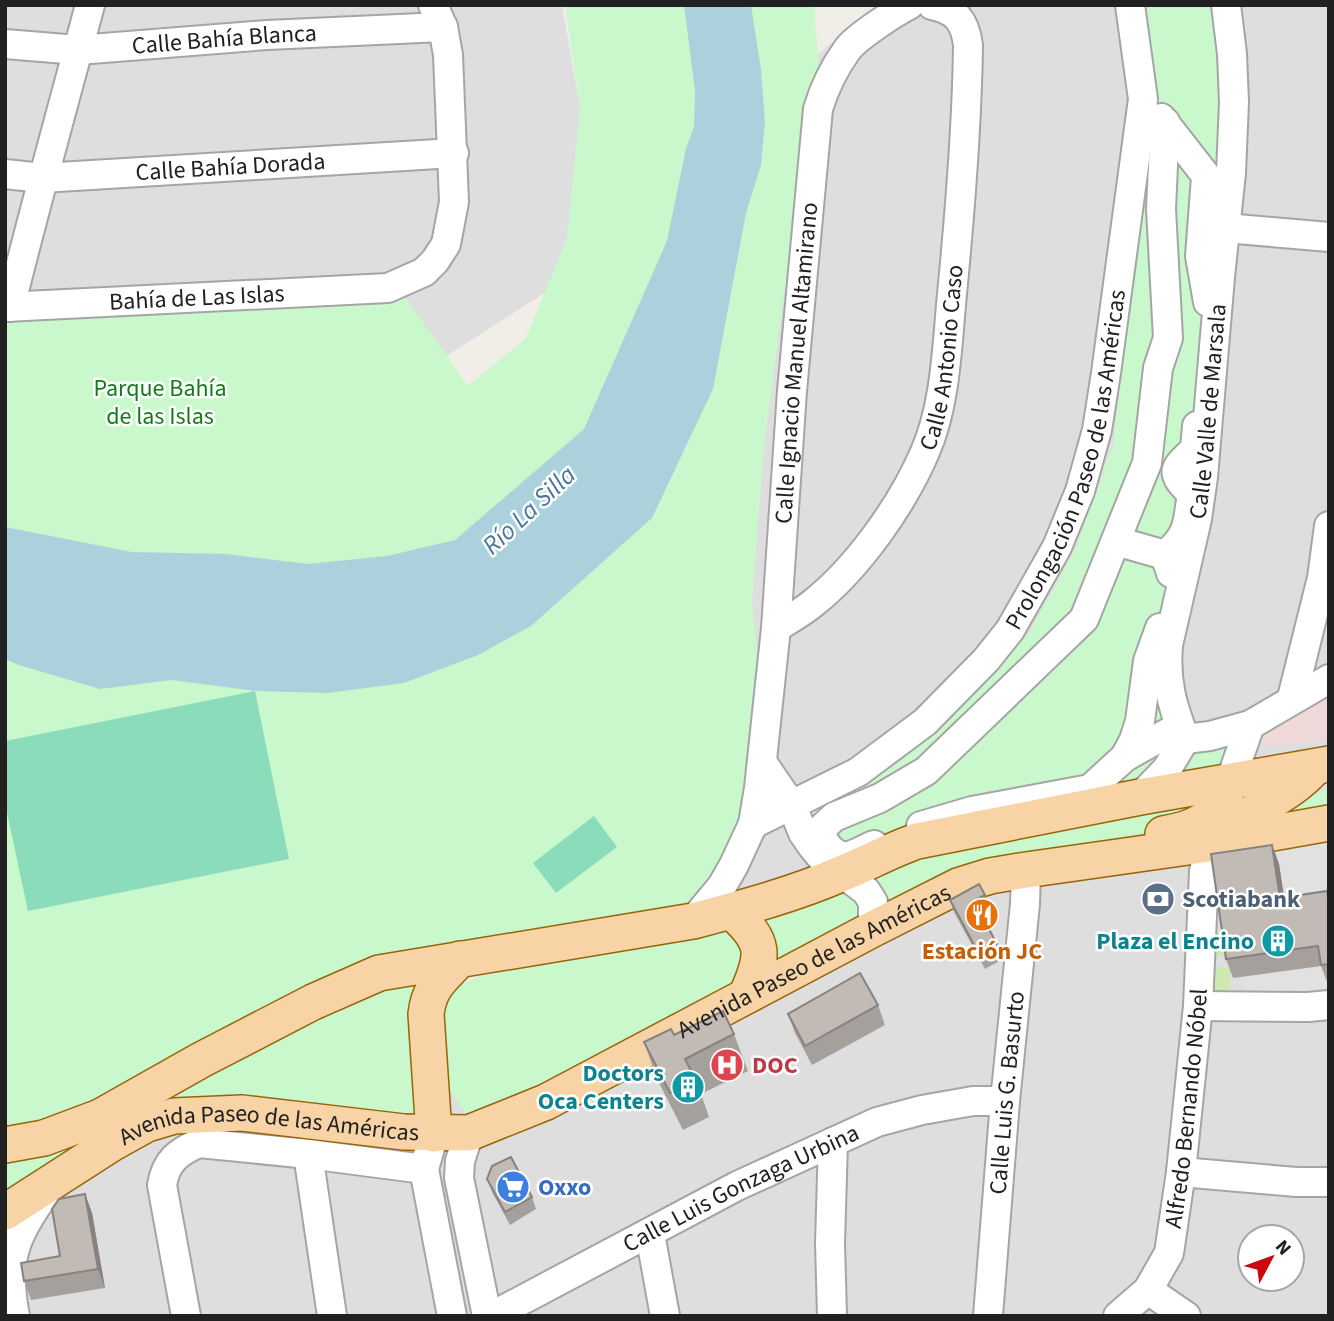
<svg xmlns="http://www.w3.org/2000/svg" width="1334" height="1321" font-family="'Source Sans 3',sans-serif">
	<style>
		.residential { fill: #dfdede; fill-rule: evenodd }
		.commercial { fill: #f0d9d9 }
		.grass { fill: #cde8b1 }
		.park { fill: #c8f8cb }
		.pitch { fill: #8adcbb }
		.parking { fill: #e1e1e1 }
		.water { fill: #abd2dc }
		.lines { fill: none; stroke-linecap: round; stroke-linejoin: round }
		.minor-casing { stroke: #a5a5a5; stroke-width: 32 }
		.major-casing { stroke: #976507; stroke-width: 38 }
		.minor { stroke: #fff; stroke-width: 28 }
		.major { stroke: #f8d3a6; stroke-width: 35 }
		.wall { fill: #a6a09c }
		.shaded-wall { fill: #87827f }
		.building { fill: #c1bab5; stroke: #87827f; stroke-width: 2 }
		.labels { text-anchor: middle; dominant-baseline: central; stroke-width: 5; stroke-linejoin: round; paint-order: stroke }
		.street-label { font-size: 24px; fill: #212121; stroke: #fff }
		.park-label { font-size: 24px; fill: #117d18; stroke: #fff }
		.service-label { font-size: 24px; font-weight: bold; fill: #4e5e75; stroke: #fff; text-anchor: start }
		.culture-label { font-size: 24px; font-weight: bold; fill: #0d838f; stroke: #fff; text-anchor: end }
		.food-label { font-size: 24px; font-weight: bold; fill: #c56008; stroke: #fff }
		.health-label { font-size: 24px; font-weight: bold; fill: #be3a42; stroke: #fff; text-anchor: start }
		.shop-label { font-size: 24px; font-weight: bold; fill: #366cbe; stroke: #fff; text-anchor: start }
		.water-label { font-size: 26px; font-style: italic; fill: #4b769d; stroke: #fff }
	</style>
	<rect width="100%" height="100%" fill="#f1eee8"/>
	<path class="residential" d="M5,5H562L580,108L596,260L222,500L5,477Z
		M879,5H1329V1316H5V1213L311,1061L676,941L798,70ZM1250,1237H1292V1279H1250Z"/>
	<path class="commercial" d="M1329,690V739L1264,747L1257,738Z"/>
	<path class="grass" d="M1214,921L1228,956H1211Z
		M1212,967L1230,968V995L1214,993Z"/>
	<path class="park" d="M565,5H814L819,71L796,205L764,446L752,603L760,677L739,841L696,901L677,912L358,963L302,990L254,1018L60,1118L5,1125V320L388,303L405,297L468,386L526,338L567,238L580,108Z
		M1147,5H1214V37L1225,82L1166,749L1145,780L829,854L809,814L818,803L949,711L1029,633L1077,546L1114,441L1152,82Z
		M1230,739L1223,773H1177L1190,751Z
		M1329,790V810L1277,818L1283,798Z
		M1191,805L1196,808L1193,825L1025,854L883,909L867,878L920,856Z
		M841,883L859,902L860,923L768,972L759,912Z
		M726,921L749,953L730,988L613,1058L467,1116L449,1088L443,1049L441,1005L452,987L478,977Z
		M425,980L420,1117L213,1101L5,1203V1164L77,1141L314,1018L382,988Z"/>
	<path class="pitch" d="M255,691L289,859L28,911L5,803V741Z
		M594,816L617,847L556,893L533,863Z"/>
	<path class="parking" d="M1329,841V996L1249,995L1226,859Z"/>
	<path class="water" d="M684,5H751L761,70L765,122L761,165L746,213L713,389L652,518L531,626L478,655L404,683L328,693L255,691L172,680L100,689L19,665L5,659V527L132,552L226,554L308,564L387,556L455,540L584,429L667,241L686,148L694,127L695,91Z"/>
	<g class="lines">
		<defs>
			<g id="minor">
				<path id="s1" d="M5,44L78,50L267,35L443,27"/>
				<path d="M1161,118L1218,191"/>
				<path id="s2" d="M5,174L42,178L454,153"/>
				<path d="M1206,177L1200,256L1208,302"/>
				<path d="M1225,228L1329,237"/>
				<path id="s3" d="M5,307L388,288L424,272L435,261L446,244L454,202L448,55L443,27L433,5"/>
				<path d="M10,307C35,206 63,106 90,5"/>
				<path d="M1116,541L1165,555L1171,573"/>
				<path d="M1165,555C1190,534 1187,523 1192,494C1168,471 1174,469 1195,449L1197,426"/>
				<path id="s4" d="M776,628C788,620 801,613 812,604C858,568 902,505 925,452C946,404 947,345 952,294C960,212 967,128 968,45C965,21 956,10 932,5"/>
				<path d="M1292,698L1322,578L1329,526"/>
				<path id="s5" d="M1185,739C1172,705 1165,682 1168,645L1197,519L1203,477L1220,277L1231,173L1234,102L1232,54L1226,5"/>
				<path d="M1185,739L1210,736L1250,725L1329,679"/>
				<path d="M1125,757L1134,740L1140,721L1148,661L1160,628"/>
				<path d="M762,762L792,806L803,833L812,846L821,857L866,891L873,902V929"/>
				<path d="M1230,782L1250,725"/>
				<path d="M1140,797L1167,769L1185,739"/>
				<path id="s6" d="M753,824L858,772L925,722L986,660L1010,630L1057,547L1080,491L1097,430L1106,373L1143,99L1130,5"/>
				<path d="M921,826L972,811L1090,789L1125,757L1180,726"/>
				<path d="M874,845C866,848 856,855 847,856C833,858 822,841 820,830L834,817L880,798L926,771L1084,619L1147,463L1158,368L1168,338L1161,209L1165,122"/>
				<path id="s7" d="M693,921L722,886L734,865L753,824L759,788L776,628L792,391L818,109C824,89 834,68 847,50C856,37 894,13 909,5"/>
				<path d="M1198,1006L1308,1007L1329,1005"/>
				<path d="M469,1133L460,1161L459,1178L487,1316"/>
				<path d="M434,1134L424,1169L452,1316"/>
				<path d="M308,1154L332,1316"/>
				<path d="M1181,1172L1296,1182H1329"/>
				<path d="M650,1234L665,1316"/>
				<path d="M1148,1290L1186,1316"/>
				<path d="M15,1316C3,1255 17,1234 50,1186"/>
				<path d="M186,1316L162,1185C166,1161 178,1152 199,1143L308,1154L424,1169"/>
				<path id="s8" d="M492,1316L737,1186L877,1122L922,1110L973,1101H1005"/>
				<path d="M832,1316L830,1243L833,1142"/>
				<path id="s9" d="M988,1316L1005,1101L1025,904L1026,870"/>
				<path id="s10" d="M1118,1316L1148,1290L1169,1253L1181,1172L1198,1006L1204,871L1209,853L1216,843"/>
			</g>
			<g id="major">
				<path d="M1163,834C1199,828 1217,818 1230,782"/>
				<path d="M1217,841C1245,809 1286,800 1314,768"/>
				<path d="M731,911C766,942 765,954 746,996"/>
				<path d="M434,1134L426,1014C429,987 442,978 460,959"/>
				<path d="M5,1145L44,1138L100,1117L201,1060L313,1002L379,973L693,921C743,908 795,894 843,873C868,863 891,850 917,841L1140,797L1329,764"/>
				<path id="s11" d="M5,1212L111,1144L147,1124L174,1116L242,1113L404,1132L469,1133L546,1102L873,929L958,886L990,876L1026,870L1216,843L1329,823"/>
			</g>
		</defs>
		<use href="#minor" class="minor-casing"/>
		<use href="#major" class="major-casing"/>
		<use href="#minor" class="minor"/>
		<use href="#major" class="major"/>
	</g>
	<path class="wall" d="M1272,845L1279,864L1284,897L1327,891L1329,896V984H1328L1321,966L1233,978L1226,959Z
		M985,895L990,908L980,913L998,946L1003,959L985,969L954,912L950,900Z
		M878,1005L885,1025L812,1065L795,1033L788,1014Z
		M734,1034L748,1071L701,1094L709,1117L683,1130L657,1079L644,1042L674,1035Z
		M487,1179L532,1197L536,1209L510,1225L492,1192Z
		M85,1194L92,1213L105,1288L31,1300L24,1281L60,1256Z"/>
	<path class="shaded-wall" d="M1272,845L1279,864L1287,917L1280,898Z
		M85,1194L92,1213L105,1288L98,1269Z"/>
	<path class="building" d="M1272,845L1280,898L1327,891L1329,904V964L1321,965L1318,946L1226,959L1211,854Z
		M979,884L985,895L974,901L998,946L980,956L950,900Z
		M860,973L878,1005L805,1046L788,1014Z
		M723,1011L734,1034L685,1059L696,1081L670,1093L644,1042L671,1029L674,1035Z
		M511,1157L532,1197L505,1212L487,1179L492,1166Z
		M85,1194L98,1269L24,1281L21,1263L60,1256L52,1209L59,1199Z"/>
	<defs>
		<symbol id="bank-disc" viewBox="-11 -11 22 22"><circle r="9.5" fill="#5c6f8a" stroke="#fff"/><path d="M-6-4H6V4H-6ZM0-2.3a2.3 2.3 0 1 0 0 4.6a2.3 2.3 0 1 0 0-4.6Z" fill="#fff"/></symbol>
		<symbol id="restaurant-disc" viewBox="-11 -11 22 22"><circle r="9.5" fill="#e8710a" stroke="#fff"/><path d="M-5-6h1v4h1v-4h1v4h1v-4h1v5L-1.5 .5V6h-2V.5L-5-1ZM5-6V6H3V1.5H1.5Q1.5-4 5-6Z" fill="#fff"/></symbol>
		<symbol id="building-disc" viewBox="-11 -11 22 22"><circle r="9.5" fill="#0f9aa8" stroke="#fff"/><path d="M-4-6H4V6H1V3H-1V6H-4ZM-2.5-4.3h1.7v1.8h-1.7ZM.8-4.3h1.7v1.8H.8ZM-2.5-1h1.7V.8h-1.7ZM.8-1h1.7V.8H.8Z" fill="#fff"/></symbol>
		<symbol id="hospital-disc" viewBox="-11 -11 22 22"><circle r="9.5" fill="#e0444e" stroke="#fff"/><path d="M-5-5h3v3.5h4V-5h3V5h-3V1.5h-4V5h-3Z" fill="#fff"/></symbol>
		<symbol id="supermarket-disc" viewBox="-11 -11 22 22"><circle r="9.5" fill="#3f7fe0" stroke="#fff"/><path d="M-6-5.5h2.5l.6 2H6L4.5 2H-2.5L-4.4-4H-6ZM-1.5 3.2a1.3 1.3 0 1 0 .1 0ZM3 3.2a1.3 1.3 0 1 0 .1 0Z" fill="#fff"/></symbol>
	</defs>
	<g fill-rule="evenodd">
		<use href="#bank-disc" x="1139" y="880" width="38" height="38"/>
		<use href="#restaurant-disc" x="963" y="896" width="38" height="38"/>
		<use href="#building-disc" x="1259" y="922" width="38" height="38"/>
		<use href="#hospital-disc" x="708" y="1046" width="38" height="38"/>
		<use href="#building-disc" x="669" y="1068" width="38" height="38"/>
		<use href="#supermarket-disc" x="494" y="1168" width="38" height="38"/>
	</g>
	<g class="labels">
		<g class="street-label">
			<text stroke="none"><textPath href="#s1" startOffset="220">Calle Bahía Blanca</textPath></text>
			<text stroke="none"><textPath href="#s2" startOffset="226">Calle Bahía Dorada</textPath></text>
			<text stroke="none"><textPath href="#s3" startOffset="192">Bahía de Las Islas</textPath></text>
			<text stroke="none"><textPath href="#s4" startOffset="331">Calle Antonio Caso</textPath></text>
			<text stroke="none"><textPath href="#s7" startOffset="578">Calle Ignacio Manuel Altamirano</textPath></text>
			<text stroke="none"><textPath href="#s5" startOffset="334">Calle Valle de Marsala</textPath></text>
			<text stroke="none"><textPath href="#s6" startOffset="508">Prolongación Paseo de las Américas</textPath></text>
			<text stroke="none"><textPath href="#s11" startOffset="877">Avenida Paseo de las Américas</textPath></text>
			<text stroke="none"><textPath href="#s9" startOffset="224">Calle Luis G. Basurto</textPath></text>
			<text stroke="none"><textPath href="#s10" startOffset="228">Alfredo Bernando Nóbel</textPath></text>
			<text stroke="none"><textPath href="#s11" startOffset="289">Avenida Paseo de las Américas</textPath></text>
			<text stroke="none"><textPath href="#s8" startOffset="280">Calle Luis Gonzaga Urbina</textPath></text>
		</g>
		<g class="park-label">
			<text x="160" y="388">Parque Bahía<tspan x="160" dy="28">de las Islas</tspan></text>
		</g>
		<g class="service-label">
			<text x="1182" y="899">Scotiabank</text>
		</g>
		<g class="culture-label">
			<text x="1254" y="941">Plaza el Encino</text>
			<text x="664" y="1073">Doctors<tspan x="664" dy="28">Oca Centers</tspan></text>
		</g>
		<g class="food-label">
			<text x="982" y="951">Estación JC</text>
		</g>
		<g class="health-label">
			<text x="752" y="1065">DOC</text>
		</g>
		<g class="shop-label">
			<text x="538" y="1187">Oxxo</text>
		</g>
		<g class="water-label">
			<text transform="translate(529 510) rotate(-43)">Río La Silla</text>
		</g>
	</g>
	<rect width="1334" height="1321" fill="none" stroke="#212121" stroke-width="14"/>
	<g transform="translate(1271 1258) rotate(49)"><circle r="33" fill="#ffffff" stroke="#a6a6a6" stroke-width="2"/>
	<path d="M0-5L12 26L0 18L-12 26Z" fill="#c9090d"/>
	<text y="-10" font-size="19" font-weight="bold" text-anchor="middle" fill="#212121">N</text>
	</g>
</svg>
